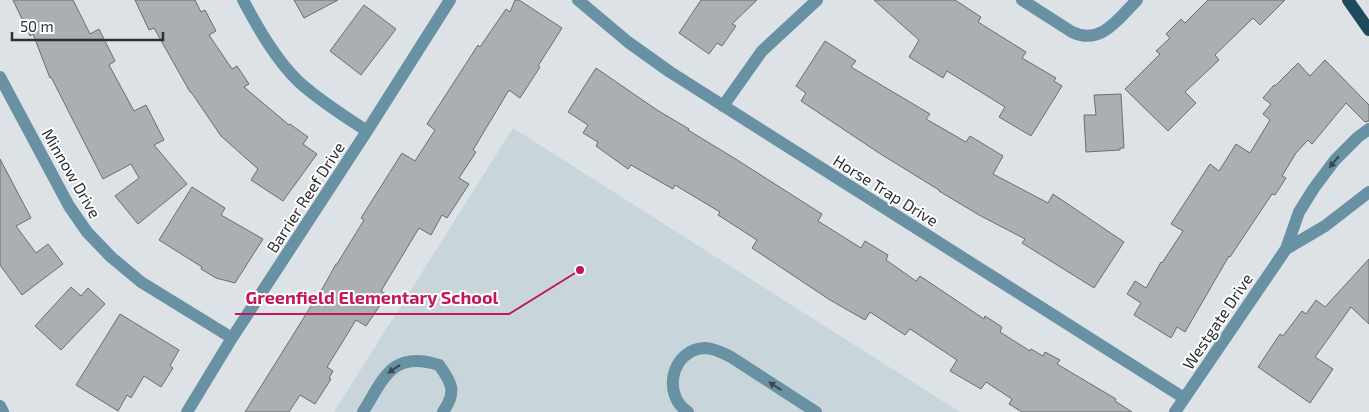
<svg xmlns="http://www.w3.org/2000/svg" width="1369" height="412" font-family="'Exo 2',sans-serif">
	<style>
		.built { fill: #c8d6dc }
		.building { fill: #a9afb2; stroke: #686f71 }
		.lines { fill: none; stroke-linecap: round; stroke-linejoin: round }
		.minor { stroke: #6891a3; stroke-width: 12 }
		.major { stroke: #1b4b5d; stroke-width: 12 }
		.oneway { fill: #3c484e }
		.labels { text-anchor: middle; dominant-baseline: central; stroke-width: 4; stroke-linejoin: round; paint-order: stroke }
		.street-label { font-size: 16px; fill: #2d3031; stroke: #fff }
		.leader { fill: none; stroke: #c2185b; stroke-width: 2 }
		.callout-dot { fill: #c2185b; stroke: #fff; stroke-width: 2 }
		.callout-label { font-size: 18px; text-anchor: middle; font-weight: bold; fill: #c2185b; stroke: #fff; stroke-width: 4; stroke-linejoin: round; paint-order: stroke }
	</style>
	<rect width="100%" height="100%" fill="#dce2e6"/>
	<path class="built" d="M513,128L960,412H334Z"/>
	<path class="building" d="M13,0H73L90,34L99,29L115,61L109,65L134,111L146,105L164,140L154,145L187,184L138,224L115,196L139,178L131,164L103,179L51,77L50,78L33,34L30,36Z
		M135,0H195L201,12L205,10L216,31L209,35L232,69L237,66L249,84L244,87L289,125L290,124L308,137L303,144L317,154L283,201L251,180L258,169L221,136L191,92H190L154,28L149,30Z
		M294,0H338L304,18Z
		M515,0H519L562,28L538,66L540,67L520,98L509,90L473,150L476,152L459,178L469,184L447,218L442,215L431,235L419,228L381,291L387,295L366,326L356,320L327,367L333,371L329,378L331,379L315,404L300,395L289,412H245L313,303L314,304L336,264H337L364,220L361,218L402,153L415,161L435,130L427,124L478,45L480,47L506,9L510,12Z
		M701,0H757L732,24L736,26L722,46L717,43L709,54L679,33Z
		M874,0H955L981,17L978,22L1026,52L1022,58L1056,78L1054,81L1062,86L1031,136L999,117L1005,107L947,71L943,78L909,57L919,40Z
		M1208,0H1285L1260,25L1253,18L1215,55L1219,60L1185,92L1196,103L1168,131L1125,89L1160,54L1156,51L1170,38L1166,34L1181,19L1185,23Z
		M364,5L396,29L361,75L330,51Z
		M825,41L856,61L851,67L930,114L926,119L966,142L970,136L1003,156L993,174L1048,203L1053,194L1124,242L1094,288L1022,243L1025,239L979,215L939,191V190L879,153L801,101L806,93L796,86Z
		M1325,60L1369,105V121L1365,122L1346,103L1312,144L1308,140L1296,153L1282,176L1286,178L1275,195L1272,194L1230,257L1229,256L1185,332L1177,327L1171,338L1134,315L1141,303L1127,294L1135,281L1146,288L1161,262L1162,263L1183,231L1171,224L1210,164L1219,171L1236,144L1250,153L1270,120L1263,114L1271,104L1263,98L1274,85L1275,86L1298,63L1310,76Z
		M596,68L657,110L689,129L688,130L734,158L822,214L818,221L861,248L865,241L888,255L886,260L916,281L920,276L984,319L985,316L1002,327L1000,332L1030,351L1031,349L1043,356L1045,352L1060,360L1057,364L1116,399L1115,401L1132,412H1022L1009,404L1012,399L986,382L981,389L950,371L957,360L910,329L905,335L870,312L865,320L830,300L752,248L757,240L718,215L720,212L675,185L673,189L631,165L628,169L596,146L598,142L583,133L588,125L568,112Z
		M1121,94L1124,148H1120V150L1086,152L1084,115H1096L1094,95Z
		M0,159L31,218L16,226L36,253L48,244L63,264L22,295L0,265Z
		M192,187L225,208L221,215L263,239L235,283L216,278L201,269L202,267L159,240Z
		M1369,259V324L1351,307L1315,357L1333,369L1310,403L1258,367L1280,334L1283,336L1302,311L1306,314L1316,300L1325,307Z
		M71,287L81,296L88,288L105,304L61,350L35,326Z
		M120,314L179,350L170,366L173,368L161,387L144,376L131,398L127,395L118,411L76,385Z"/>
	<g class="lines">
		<path class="minor" d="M243,0C258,28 276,60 299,82C320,101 344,116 367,131
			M578,0L628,42L670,72L1184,398
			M1022,0L1072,32C1101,46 1118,19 1137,0
			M0,77L69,206L87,232L111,257L141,282L232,338
			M723,106L762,51L817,0
			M1286,249L1325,226L1369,192
			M0,406L3,412
			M187,412L232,338L367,131L450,0
			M363,412C384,378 392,350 439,365C452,383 457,392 443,412
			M688,412C661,394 672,349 705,348C714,348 723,353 731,357L816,412
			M1175,412L1286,249L1299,212L1314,188L1335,160L1358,137L1369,129"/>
		<path class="major" d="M1348,0L1369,30"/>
	</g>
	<defs><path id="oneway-solid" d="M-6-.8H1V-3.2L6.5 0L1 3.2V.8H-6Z" transform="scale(1.25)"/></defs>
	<g class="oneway">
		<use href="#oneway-solid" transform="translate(1334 162) rotate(130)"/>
		<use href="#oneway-solid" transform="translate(394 369) rotate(146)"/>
		<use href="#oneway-solid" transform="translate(775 386) rotate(-147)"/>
	</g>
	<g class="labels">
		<g class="street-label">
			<text transform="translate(72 173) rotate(60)">Minnow Drive</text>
			<text transform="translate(886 190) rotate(32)">Horse Trap Drive</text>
			<text transform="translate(305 197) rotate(-57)">Barrier Reef Drive</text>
			<text transform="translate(1217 321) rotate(-56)">Westgate Drive</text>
		</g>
	</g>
	<path class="leader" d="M580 270L509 314H235"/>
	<circle class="callout-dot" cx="580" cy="270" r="5"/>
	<g class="callout-label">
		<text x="372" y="304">Greenfield Elementary School</text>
	</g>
	<path d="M12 32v8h151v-8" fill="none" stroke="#2d3031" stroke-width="2.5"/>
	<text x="20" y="32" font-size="15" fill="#2d3031" stroke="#ffffff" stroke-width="4" paint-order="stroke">50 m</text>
</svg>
